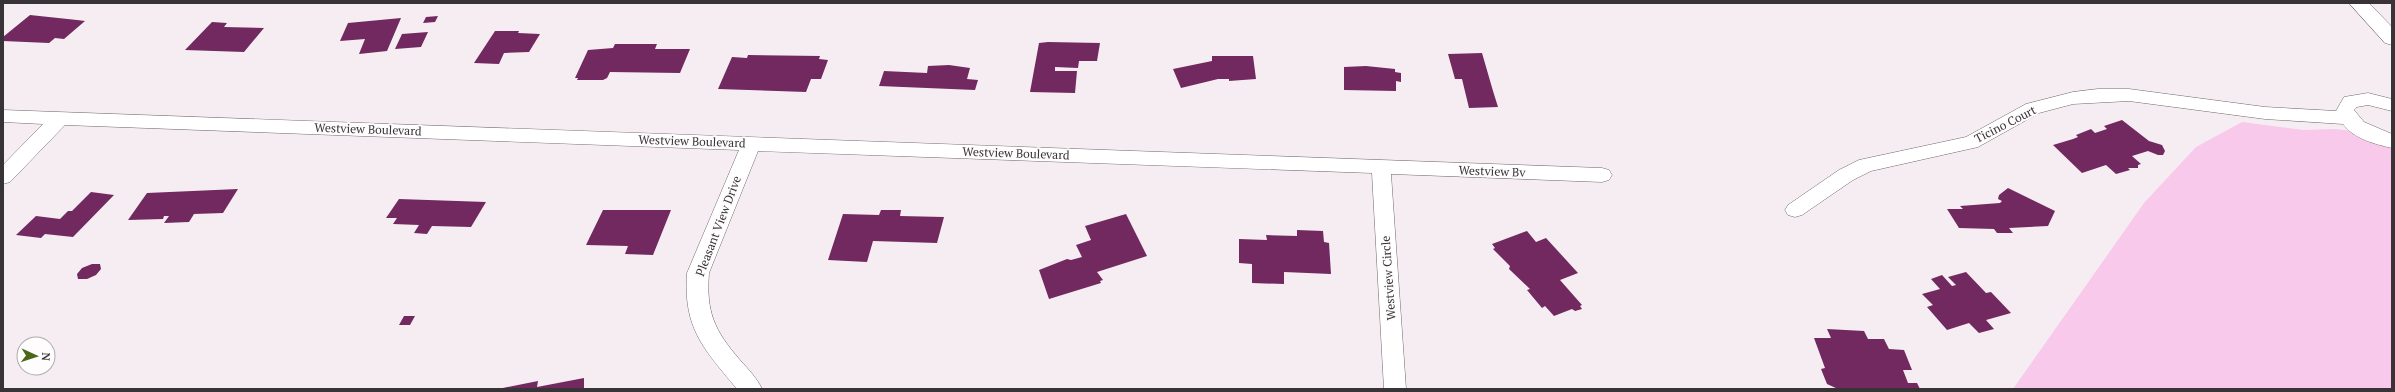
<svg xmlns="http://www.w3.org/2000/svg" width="2395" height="392" font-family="'PT Serif',serif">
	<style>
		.green { fill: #f8c9ea }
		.building { fill: #712960 }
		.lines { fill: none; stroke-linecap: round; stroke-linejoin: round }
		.minor-casing { stroke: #6f686d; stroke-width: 1 }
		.tertiary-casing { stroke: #6f686d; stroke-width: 1 }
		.minor { fill: #fff; fill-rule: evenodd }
		.tertiary { fill: #fff; fill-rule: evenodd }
		.labels { text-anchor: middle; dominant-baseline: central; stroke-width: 4; stroke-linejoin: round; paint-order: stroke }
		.street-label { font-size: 12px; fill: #373336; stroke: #fefcfd }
	</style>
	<rect width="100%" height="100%" fill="#f5edf2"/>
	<path class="green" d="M2242,122L2304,130L2335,129L2353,131L2392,145V389H2013L2144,203L2196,147Z"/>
	<path class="building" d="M30,15L77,20L85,21L64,39L55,38L49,43L3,41V37Z
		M438,16L435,22L423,23L426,17Z
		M401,18L387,51L359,54L365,39L340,41L348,23Z
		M212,22L227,23L224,27L264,28L244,52L185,50Z
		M495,31H519L518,33L540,34L529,52L504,53L499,64L474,63Z
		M428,32L421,47L395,49L402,34Z
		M1048,42L1100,43L1097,61H1079L1078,68L1055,67V71H1077L1075,93L1030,92L1039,43Z
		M615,44H657L655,49H690L680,73L610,72L607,78L603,80H577L578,78H575L588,50L613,48Z
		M1482,53L1493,91L1498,107L1469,108L1462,79H1455L1448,54Z
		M748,55L820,56L819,59L828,60L821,79H811L806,92L718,89L732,57L747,58Z
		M1212,56H1253L1256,79L1229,81V79H1218L1181,88L1173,69L1212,61Z
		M949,65L970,68L967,79L978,80L975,90L879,86L884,71L927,73L928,66Z
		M1366,66L1395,69V72L1401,73V82L1396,81V91L1344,90V67Z
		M2122,120L2149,141L2162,145L2165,151L2163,155H2158L2148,151L2132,156L2141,164L2138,165V168H2128L2130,170L2116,174L2106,165L2082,173L2053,145L2073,139L2078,137L2076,135L2091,129L2095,133L2107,129L2104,126Z
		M2008,188L2055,211L2048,226L2009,228L2013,233H1997L1994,229L1959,228L1947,209H1963L1960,206L2000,203L2002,201L1998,199L1999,195Z
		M238,189L223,213L194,214L189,222L164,223L169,216H164L163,219L128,220L147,193Z
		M91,192L114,195L73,237L45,234L41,238L16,235L36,216L60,219L68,211H72Z
		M399,199L486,202L471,227L432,226L427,234L414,233L419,225L393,224L397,218H386Z
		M603,210H671L653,255L625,254L628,246L586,245Z
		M881,210H901L900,216L944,217L937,243L873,241L867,262L828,260L843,214L879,215Z
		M1126,214L1147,256L1097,272L1103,280L1100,281L1101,283L1049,299L1039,270L1067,259L1071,260L1082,257L1076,245L1091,240L1085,226Z
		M1297,230L1323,231L1324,242L1329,243L1331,274L1284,272V284L1252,283V264L1239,263V239L1267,240L1266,235L1297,236Z
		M1527,231L1536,242L1546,238L1578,273L1560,280L1582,305L1580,306L1582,309L1575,311L1572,309L1554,316L1545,306L1542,308L1527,290L1530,289L1509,269L1510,266L1493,249L1495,248L1492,244Z
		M92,264H100L101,269L96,275L87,279H78L77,274L82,268Z
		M1966,272L1986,293L1991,292L2011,313L1986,320L1994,329L1979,333L1969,323L1947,330L1927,307L1933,305L1922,294L1940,289L1931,279L1942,275L1952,286L1956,285L1948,277Z
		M404,316H415L410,325H399Z
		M1827,329L1864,331L1868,339H1884L1889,349L1904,350L1912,370H1903L1908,383H1917L1920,389H1838L1827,384L1821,369L1825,368L1814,338H1831Z
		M584,378V389H498L538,381L537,387Z"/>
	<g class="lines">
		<defs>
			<path id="minor" d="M2098,89H2129L2265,107L2336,111L2344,97L2368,93L2392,99V111L2368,105L2357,107L2354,110L2364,122L2392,134V148C2375,144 2354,139 2343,124L2265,119L2129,101L2073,104L2039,113L1978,147L1871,171L1853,180L1802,215L1795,217L1788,215L1785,210L1788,205L1839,170L1859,160L1966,137L2026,104L2073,92Z
				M3,110L1602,168L1609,170L1612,175L1609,180L1602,182L1391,174L1406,389H1384L1372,173L758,151L709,273C706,312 714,330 740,360C748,369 757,378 762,389H737C704,349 683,329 687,273L739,150L65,125L10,182L3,184V165L43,124L3,122Z"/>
			<path id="tertiary" d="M2349,3H2369L2392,27V45L2385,43Z"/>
		</defs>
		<use href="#minor" class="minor-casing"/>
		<use href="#tertiary" class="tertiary-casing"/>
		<use href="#minor" class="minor"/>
		<use href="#tertiary" class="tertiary"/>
	</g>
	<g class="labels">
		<g class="street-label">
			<text transform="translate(2005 124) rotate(-27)">Ticino Court</text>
			<text transform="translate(368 129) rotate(2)">Westview Boulevard</text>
			<text transform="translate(692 141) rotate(2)">Westview Boulevard</text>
			<text transform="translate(1016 153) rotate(2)">Westview Boulevard</text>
			<text transform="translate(1492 171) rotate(2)">Westview Bv</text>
			<text transform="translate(718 226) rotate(-69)">Pleasant View Drive</text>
			<text transform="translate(1388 278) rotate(-94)">Westview Circle</text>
		</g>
	</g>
	<rect width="2395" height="392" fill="none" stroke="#373336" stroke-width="8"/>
	<g transform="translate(36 356) rotate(93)"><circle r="19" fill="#fefcfd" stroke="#aeacad"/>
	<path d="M0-3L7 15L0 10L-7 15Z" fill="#4a6619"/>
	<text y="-6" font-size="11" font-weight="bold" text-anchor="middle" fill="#373336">N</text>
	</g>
</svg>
